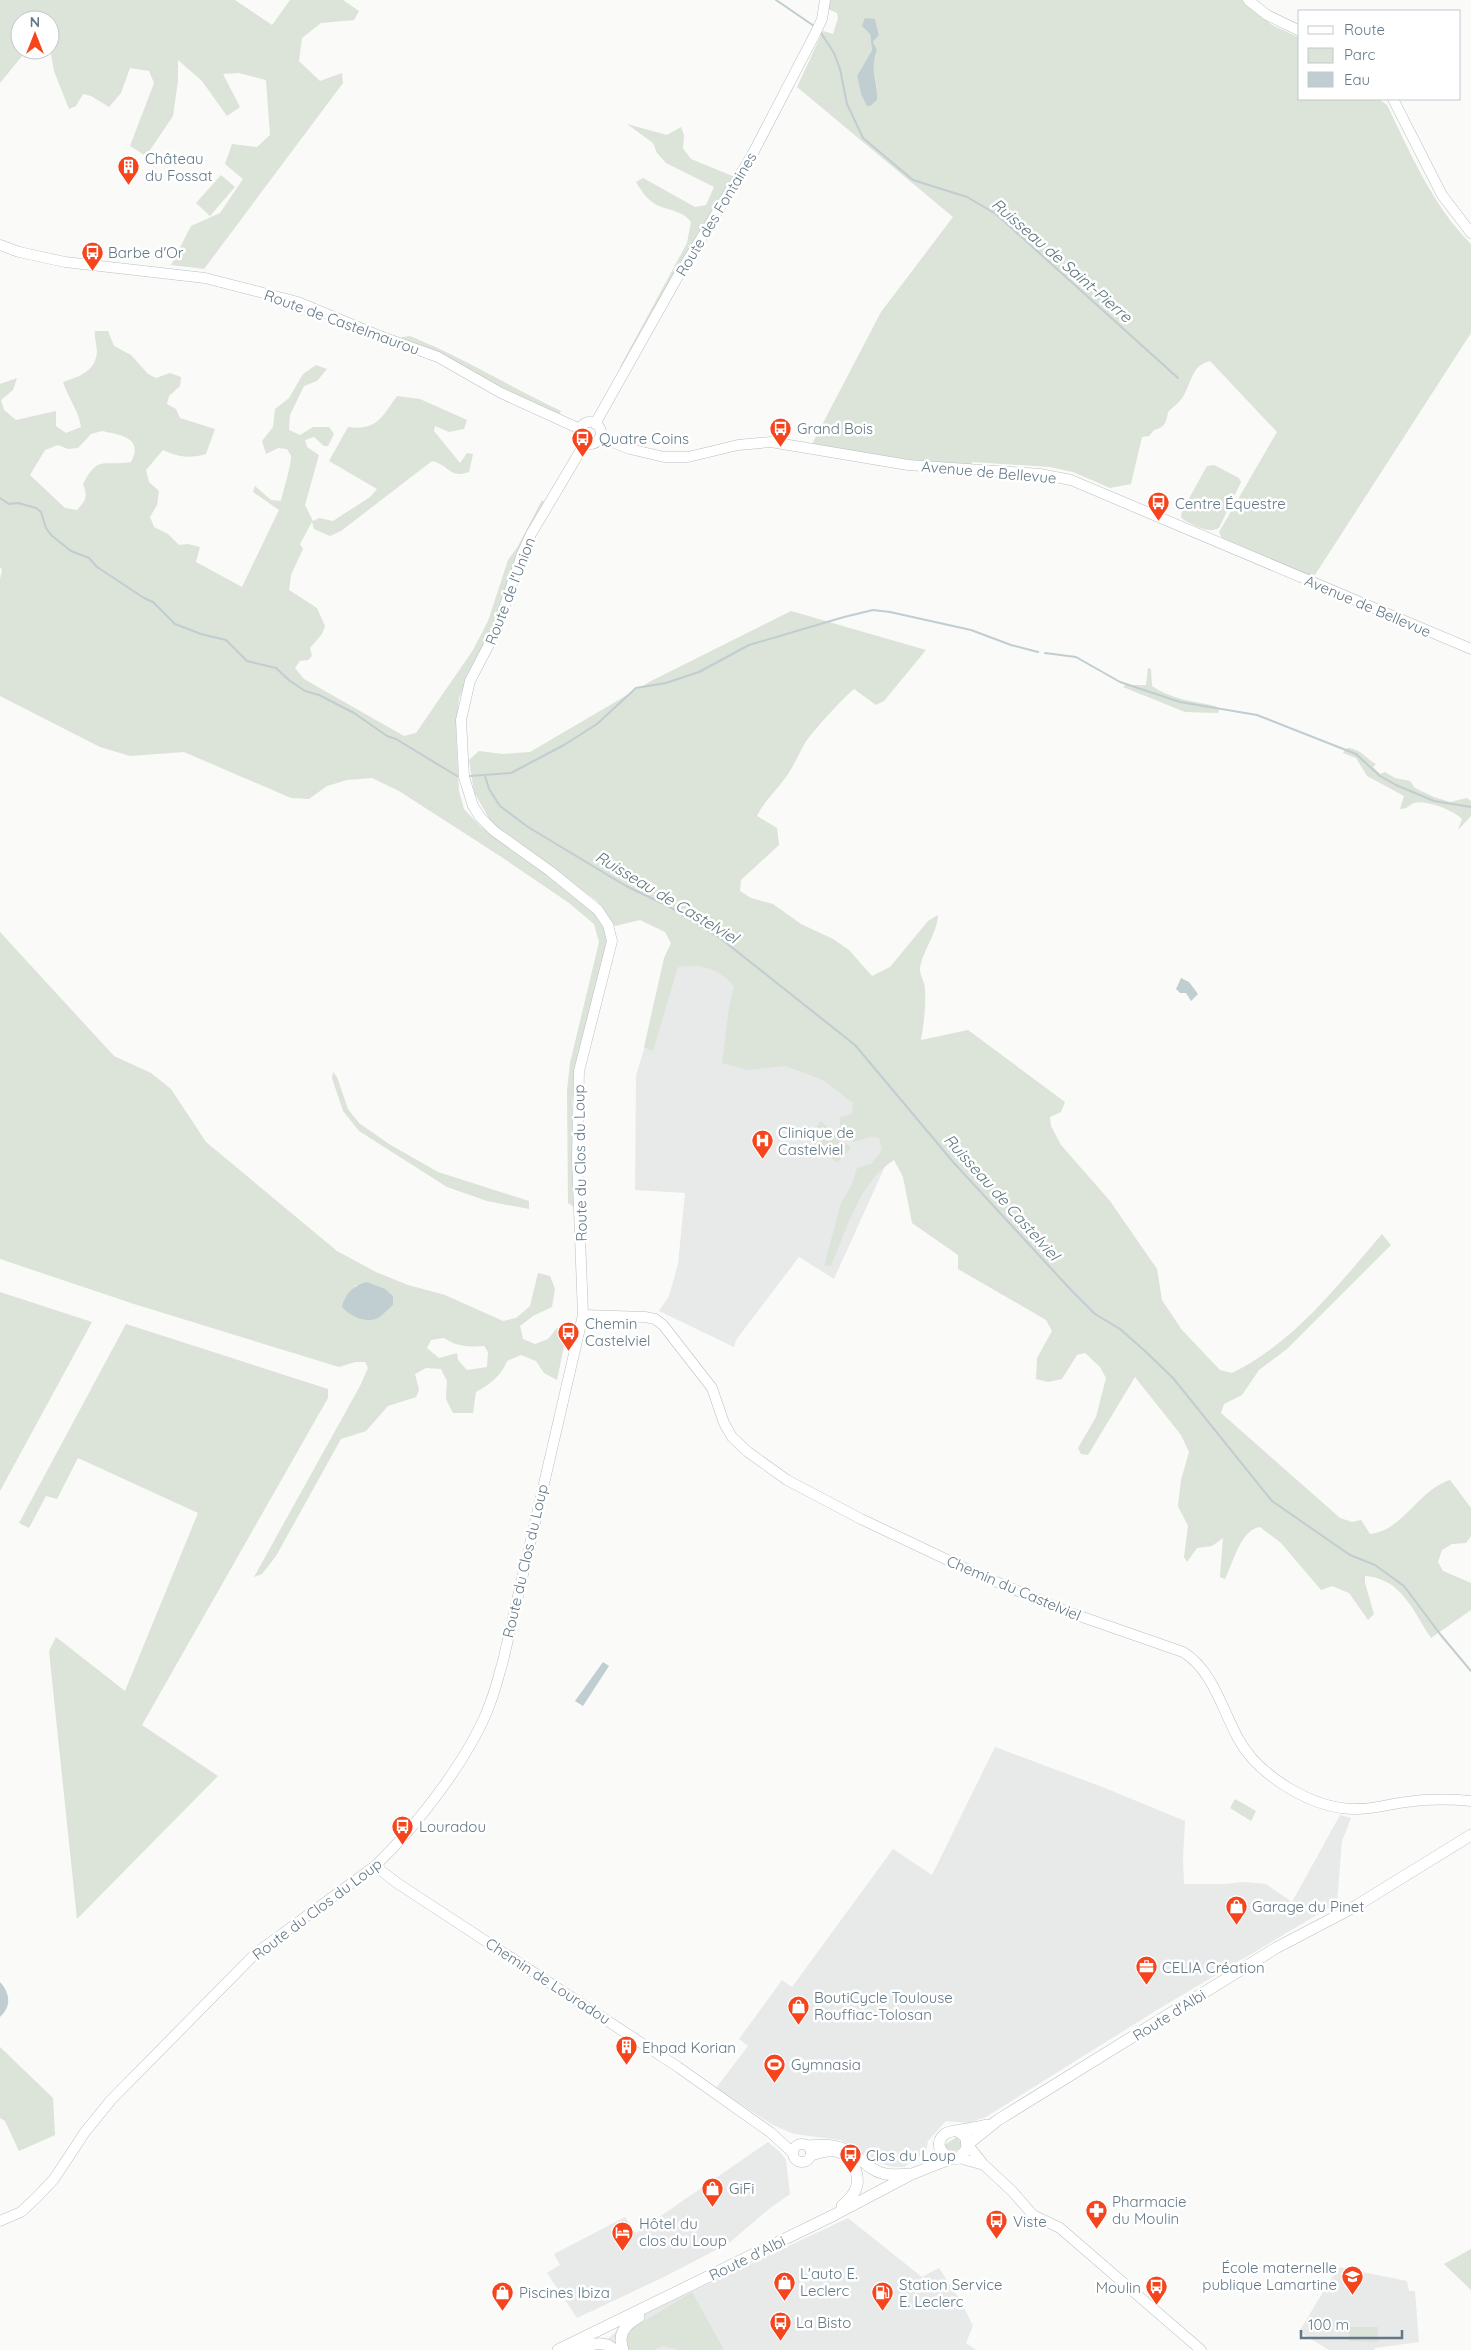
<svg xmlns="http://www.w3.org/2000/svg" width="1471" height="2350" font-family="Quicksand,sans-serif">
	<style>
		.built { fill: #e8eae9 }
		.green { fill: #dce3d8; fill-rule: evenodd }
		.water { fill: #c0cdd1 }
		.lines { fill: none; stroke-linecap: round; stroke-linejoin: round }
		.stream { stroke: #c0cdd1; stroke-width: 2 }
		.secondary-casing { stroke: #b9c0c5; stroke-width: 11 }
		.primary-casing { stroke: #bac0c3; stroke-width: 12 }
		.secondary { stroke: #fff; stroke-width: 10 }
		.primary { stroke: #fff; stroke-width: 11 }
		.labels { text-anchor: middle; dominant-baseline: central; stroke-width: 5; stroke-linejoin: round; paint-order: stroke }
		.poi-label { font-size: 15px; fill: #627886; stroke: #fff; text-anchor: start }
		.street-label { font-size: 15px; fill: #627886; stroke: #fff }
		.water-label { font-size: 16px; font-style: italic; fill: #5d787f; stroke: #fff }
	</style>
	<rect width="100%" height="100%" fill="#fafaf8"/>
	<path class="built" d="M672,953L742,978L901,1131L834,1279L799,1257L736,1340L734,1347L659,1311L669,1296L678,1264L685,1193L635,1190L636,1076Z
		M995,1747L1105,1788L1185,1821L1183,1859L1184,1884H1225L1243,1882L1266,1884L1292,1902L1340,1815L1351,1818L1342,1841L1337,1903L1157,2010L986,2117L969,2123L946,2121L928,2141L926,2152L904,2167H893L878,2163L851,2145L840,2140L794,2134L773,2125L716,2088L748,2046L739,2039L782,1980L792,1987L893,1849L932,1875Z
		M768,2142L780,2152L786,2160L790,2194L769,2209L729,2243L666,2276L577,2318L547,2273L560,2265L554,2254L625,2217L636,2233Z
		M848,2218L922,2277L939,2268L962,2303L973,2326L966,2343L976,2350H593L598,2348L625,2323Z
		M1338,2267L1407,2281L1409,2291H1415L1419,2342L1375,2348L1374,2350H1329L1299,2332Z"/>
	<path class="green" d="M0,0H235L272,25L290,0H343L359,11L354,20L321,23L302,38L299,61L320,81L342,73L343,83L204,269L171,265L191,226L220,213L243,179L225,164L232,144L257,147L270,135L266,80L239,73L223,74L240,107L227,116L202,81L178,60V81L173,116L146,156L130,146L154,83L149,71L130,68L121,93L109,107L91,96L83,94L76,106L69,109L54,71L51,54L56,41L50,37V20H20V50H27L0,83Z
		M829,0H1242L1272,25L1300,38V99H1379L1387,105C1411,154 1432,205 1471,244V333L1313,578L1222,538L1219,532L1277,432L1210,361C1192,365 1192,381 1184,395C1181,401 1173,407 1168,412C1166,423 1165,427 1154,430L1149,436L1142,437L1131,484L1110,488L1073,472L1049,467L972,462L971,466L900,459L812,444L881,312L953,217L797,87L823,31L833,34L838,18L837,13L828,9ZM875,19L879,35L873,42L877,50L872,61L877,89L861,94L857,76L872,50L870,34Z
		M627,124L667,135L681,127L684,135L683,148L691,159L735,177L623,369L620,367L687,243L691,222C683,211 671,211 659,206C648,201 642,192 636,182L643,178L695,207L706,205L714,187L666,163L657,153L653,143Z
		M221,175L235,187L210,216L196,203Z
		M95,331H108L114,346L131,355L148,374L156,378L170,373L181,377L180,386L169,396L167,404L176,409L180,418L215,429L206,454C190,459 178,457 163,450L146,470L149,482L159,491L157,505L150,517L154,527L168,534L179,545L188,544L200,547L196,562L242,587L279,510L253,492L255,486L271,500L281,501C283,492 292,462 291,456C290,453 288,451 287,449L278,448L266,454L262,441L273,427L275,409L289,398L303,374L316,365L327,369L317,381L304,386L290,415L289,430L300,435L313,427H329L334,434L328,446H324L314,437L305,440L307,447L319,455L305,505L313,521L319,518L333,521L370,497L377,489L329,461L348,427C377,431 382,417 397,396L420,399L467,420L464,429L449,432L435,426L434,431L460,463L467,453L473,454L469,472C449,479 450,465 432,461L341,531L330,536L314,529L312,522L300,544L303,549L291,575L289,590L317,608L325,626L322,634L310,648L312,656L308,660L300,661L295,668L304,679L404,736L416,733L473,650L488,621L508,560L518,546L542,500L545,503L502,609L459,698L456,730L459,791L464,809L481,827L560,880L590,903L608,933L606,952L576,1069L572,1104L576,1208L568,1203L567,1090L570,1063L599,942L594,924L569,903L503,858L399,791L372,778L347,780L327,786L309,799L291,798L184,752L130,756L100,747L0,696V579L2,570L0,567V384L17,378L13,390L1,400L4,410L16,420L56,411V426L66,433L81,427C79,411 68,398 63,382C80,376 95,372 97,352C97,346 94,338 95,331ZM102,431C120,435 144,437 131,462C103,467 99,454 83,484C88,497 86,500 77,510L65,508L30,475L45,450L58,445L68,449L78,448L91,434Z
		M410,336C462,357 510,387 561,411L559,415L397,338Z
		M1214,465L1239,478L1241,482L1219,528C1207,534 1194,525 1184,520L1181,517L1182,511L1207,466Z
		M791,611L926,650L884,701L876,705L854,689C845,696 810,734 805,743C798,755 794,766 786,777C777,790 764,801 757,816L777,828L779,845L741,880L740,891L751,898L773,904L801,924L833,939L849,950L872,976L890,967L928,921L938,915C937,934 924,948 920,967C919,974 925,982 925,989C926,1006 924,1023 921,1040L968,1030L1065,1102L1061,1112L1050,1117L1051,1126L1061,1145L1110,1201L1157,1269L1162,1300L1182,1330L1220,1370L1232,1373C1295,1342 1337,1286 1382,1234L1391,1245L1287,1349L1259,1370L1242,1395L1224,1404L1221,1413L1340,1518L1352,1522L1361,1520L1370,1534C1403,1531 1419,1489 1450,1480L1471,1508V1536L1466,1543L1452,1544L1442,1550L1438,1562L1443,1571L1471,1583V1610L1431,1638C1413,1611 1401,1578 1365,1576V1583L1374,1614L1368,1620L1349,1593L1332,1586L1321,1590L1281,1543L1260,1527C1241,1529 1233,1563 1225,1579L1220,1577L1223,1538L1212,1546L1197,1548L1187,1562L1184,1557L1188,1526L1178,1506L1181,1480L1189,1452L1181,1435L1135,1377L1088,1455L1081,1454L1078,1448L1096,1417L1106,1378L1100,1367L1085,1353L1077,1355L1062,1379L1048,1382L1036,1379L1037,1358L1052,1331L1046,1320L958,1269V1255L912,1223L903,1177L894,1160C859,1182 847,1229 831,1266H824L841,1203L852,1184L857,1168L871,1164L882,1150L879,1138L869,1137L854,1142L840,1131V1117L852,1114L853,1103L823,1080L785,1066L748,1070L722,1063L729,1007L734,987C720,968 700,963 678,967L653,1051L644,1047L664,958L671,943L665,932L640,920L615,926L597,901L492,824L474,792L469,760L479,751L502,754L530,752L651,681Z
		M1148,668L1151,669L1152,686C1176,701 1190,700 1215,706L1219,710L1218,713L1185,712L1123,687L1125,685H1146Z
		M1349,748C1362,750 1365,758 1376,764L1373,767L1380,774L1385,772L1395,778L1410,781L1415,788L1434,797L1450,802L1467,798L1471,801V816L1458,830L1462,819C1455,811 1425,799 1414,803C1408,806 1407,809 1400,809L1404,796L1367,776L1356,758L1343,753L1345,749Z
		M0,932L114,1056L151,1073L171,1089L206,1142L337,1251L376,1272L408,1285L445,1295L503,1321L516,1318L530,1306L538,1273L550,1276L555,1289L552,1307L533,1316L520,1326L523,1339L535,1344L548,1339L557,1328L567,1332L557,1380L544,1373L536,1361L521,1355L507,1361C502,1375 489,1385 476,1392L473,1413H453L446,1399L447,1381L441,1369L426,1368L415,1374L419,1390L416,1397L388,1406L366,1431L341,1439L276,1556L262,1574L254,1577L360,1386L368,1368L365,1362H355L339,1367L134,1304L0,1259ZM356,1285L393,1305L377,1318L344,1299ZM444,1338C458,1347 468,1347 484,1346L488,1352L487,1367L467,1370L458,1360L457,1353L439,1358L427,1348L431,1340Z
		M333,1072L337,1077L348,1109L359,1123L389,1144L438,1172L529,1201V1209L487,1201L447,1187L359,1131L343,1111L332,1078Z
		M821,1121L851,1148L837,1163L807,1136Z
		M0,1292L92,1322L0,1491Z
		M126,1324L328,1389V1398L142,1725L218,1776L77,1919L49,1651L56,1637L125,1691L198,1513L78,1458L57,1499L46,1496L29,1528L19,1523Z
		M1235,1799L1256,1811L1251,1821L1230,1808Z
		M0,2047L53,2098L55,2135L19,2151L5,2121L0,2118Z
		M957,2137L963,2146L952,2154L944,2145Z
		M1471,2249V2290L1444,2264Z
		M692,2292L724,2350H679L664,2346L653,2350H627L626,2332Z
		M1349,2327H1378V2342L1349,2341Z"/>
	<path class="water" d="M865,18L875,19L879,35L873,42L877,50C869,70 878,80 877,100L870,106H867L861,94L857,76L872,50L870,34L862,26Z
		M1181,978L1189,982L1198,994L1191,1001L1186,993H1180L1176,989Z
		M367,1282L385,1289L393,1296V1305C389,1308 383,1315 378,1318C366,1324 350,1316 342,1307C345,1293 354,1285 367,1282Z
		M603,1662L609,1666L583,1706L575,1701Z
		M0,1982C11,1994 11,2007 0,2017Z"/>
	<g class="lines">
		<path class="stream" d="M776,0L814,26
			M821,33L834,53L840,69L847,104L863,138L913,180L967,197L996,214L1178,378
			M0,498L9,504L18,503L36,508L41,512L46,528L51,535L71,551L89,558L97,567L144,598L153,602L175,624L201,634L226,640L247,661L276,668L290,681L305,691L319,695L354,713L387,736L396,739L457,776
			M1045,653L1076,657L1120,682L1180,702L1257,715L1356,754L1380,776L1396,785L1434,801L1471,807
			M470,776L511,773L564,745L597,724L636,688L666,683L699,672L749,645L844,617L873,610L890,612L971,630L1011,645L1038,652
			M485,776L489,789L500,806L528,827L626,886L670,907L720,938L855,1045L954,1163L1071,1290L1095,1314L1120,1329L1145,1351L1173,1378L1272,1501L1350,1555L1375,1565L1404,1586L1440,1634L1471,1671"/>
		<defs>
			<path id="secondary" d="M1248,0L1267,15L1300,31
				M1393,99L1442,195L1471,233
				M0,245L19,252L65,262L205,278L298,302L385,338L438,357L501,393L580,429
				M579 433a11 11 0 1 1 22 0a11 11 0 1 1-22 0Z
				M595,424L677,278L752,155L815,34L822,19L825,0
				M600,437L630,449L664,457H688L738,445L771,442L908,465L1040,474L1071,480L1471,649
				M583,1315L645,1317L655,1319L663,1325L712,1388L724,1423L732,1437L748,1452L787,1480L861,1519L973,1572L1068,1612L1183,1652C1213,1670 1222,1710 1239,1740C1259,1776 1312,1808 1353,1809C1371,1810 1389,1804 1406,1802C1427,1799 1450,1799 1471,1801
				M375,1866L397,1883L678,2067L770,2132L792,2152
				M793 2153a9 9 0 1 1 18 0a9 9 0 1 1-18 0Z
				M968,2145L984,2165L1012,2191L1033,2215L1060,2228L1201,2350
				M959,2158L984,2165
				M0,2221L21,2212L37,2197L54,2179L85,2132L111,2100L256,1953L375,1866C417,1826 472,1755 491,1701C496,1688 499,1674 503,1661L583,1315L577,1157L579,1071L612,941L608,925L598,910L550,871L494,831L480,817L473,806L464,777L461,720L470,681L497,629L522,554L531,534L585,443"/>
			<path id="primary" d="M957,2131L966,2137L967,2149L959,2158C945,2161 931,2145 945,2134C949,2130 976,2129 987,2125
				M968,2144L998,2120L1276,1948L1356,1906L1471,1835
				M808,2146C828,2144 843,2145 859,2158C866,2164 873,2171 882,2173C891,2176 901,2175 910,2174
				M811,2155C827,2150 840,2147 852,2161C862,2182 858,2192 842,2206
				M558,2350L834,2215L912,2174L950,2159
				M573,2350C587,2346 604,2338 614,2350
				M623,2350C617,2334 625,2325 639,2317"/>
		</defs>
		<use href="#secondary" class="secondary-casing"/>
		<use href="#primary" class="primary-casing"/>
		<use href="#secondary" class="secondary"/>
		<use href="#primary" class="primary"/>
	</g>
	<defs>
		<symbol id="building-pin" viewBox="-11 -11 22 30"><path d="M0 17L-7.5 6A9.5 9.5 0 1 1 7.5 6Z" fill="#f6441c" stroke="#fff"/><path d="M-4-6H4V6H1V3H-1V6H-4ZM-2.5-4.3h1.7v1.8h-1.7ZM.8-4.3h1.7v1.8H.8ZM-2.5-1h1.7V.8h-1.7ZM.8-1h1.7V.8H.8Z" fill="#fff"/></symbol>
		<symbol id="bus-pin" viewBox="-11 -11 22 30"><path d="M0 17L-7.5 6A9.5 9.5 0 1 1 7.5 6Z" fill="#f6441c" stroke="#fff"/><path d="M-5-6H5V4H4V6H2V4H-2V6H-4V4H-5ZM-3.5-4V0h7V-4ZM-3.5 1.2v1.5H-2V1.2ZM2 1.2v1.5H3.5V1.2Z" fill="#fff"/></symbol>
		<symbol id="hospital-pin" viewBox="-11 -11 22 30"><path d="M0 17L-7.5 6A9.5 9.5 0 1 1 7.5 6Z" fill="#f6441c" stroke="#fff"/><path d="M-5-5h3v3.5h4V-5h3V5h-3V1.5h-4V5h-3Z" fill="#fff"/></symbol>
		<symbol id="shop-pin" viewBox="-11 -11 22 30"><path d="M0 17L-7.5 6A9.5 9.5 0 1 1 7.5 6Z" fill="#f6441c" stroke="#fff"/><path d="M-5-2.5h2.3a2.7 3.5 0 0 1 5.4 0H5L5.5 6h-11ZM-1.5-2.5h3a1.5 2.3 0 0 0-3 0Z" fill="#fff"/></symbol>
		<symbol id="office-pin" viewBox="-11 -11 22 30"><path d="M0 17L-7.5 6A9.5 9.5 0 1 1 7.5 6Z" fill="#f6441c" stroke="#fff"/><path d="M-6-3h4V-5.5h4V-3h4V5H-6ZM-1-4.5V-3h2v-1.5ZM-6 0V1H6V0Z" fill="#fff"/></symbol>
		<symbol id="stadium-pin" viewBox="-11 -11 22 30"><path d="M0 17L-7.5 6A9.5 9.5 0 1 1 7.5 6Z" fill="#f6441c" stroke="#fff"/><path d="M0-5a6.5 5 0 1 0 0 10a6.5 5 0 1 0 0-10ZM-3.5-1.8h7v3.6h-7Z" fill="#fff"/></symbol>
		<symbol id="pharmacy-pin" viewBox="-11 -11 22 30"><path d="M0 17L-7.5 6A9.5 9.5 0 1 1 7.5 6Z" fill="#f6441c" stroke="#fff"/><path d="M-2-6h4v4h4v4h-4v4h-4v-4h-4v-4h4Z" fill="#fff"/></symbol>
		<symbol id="hotel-pin" viewBox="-11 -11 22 30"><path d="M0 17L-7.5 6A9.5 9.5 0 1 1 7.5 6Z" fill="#f6441c" stroke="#fff"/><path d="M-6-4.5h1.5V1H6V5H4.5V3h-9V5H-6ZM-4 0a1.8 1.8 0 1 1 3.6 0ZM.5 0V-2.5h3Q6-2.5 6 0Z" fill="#fff"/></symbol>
		<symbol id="school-pin" viewBox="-11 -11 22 30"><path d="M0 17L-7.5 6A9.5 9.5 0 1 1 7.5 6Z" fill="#f6441c" stroke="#fff"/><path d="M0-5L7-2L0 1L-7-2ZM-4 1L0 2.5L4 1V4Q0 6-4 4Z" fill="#fff"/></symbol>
		<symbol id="fuel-pin" viewBox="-11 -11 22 30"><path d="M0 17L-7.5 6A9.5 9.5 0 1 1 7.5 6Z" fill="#f6441c" stroke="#fff"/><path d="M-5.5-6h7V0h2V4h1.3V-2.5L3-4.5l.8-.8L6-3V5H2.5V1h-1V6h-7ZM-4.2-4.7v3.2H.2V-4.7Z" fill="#fff"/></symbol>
	</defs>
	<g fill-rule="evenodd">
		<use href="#building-pin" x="116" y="154" width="25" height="34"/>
		<use href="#bus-pin" x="80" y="240" width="25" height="34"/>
		<use href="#bus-pin" x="768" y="416" width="25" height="34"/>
		<use href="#bus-pin" x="570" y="426" width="25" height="34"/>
		<use href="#bus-pin" x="1146" y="490" width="25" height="34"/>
		<use href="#hospital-pin" x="750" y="1128" width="25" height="34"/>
		<use href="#bus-pin" x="556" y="1320" width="25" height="34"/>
		<use href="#bus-pin" x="390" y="1814" width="25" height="34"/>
		<use href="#shop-pin" x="1224" y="1894" width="25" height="34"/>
		<use href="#office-pin" x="1134" y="1954" width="25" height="34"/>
		<use href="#shop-pin" x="786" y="1994" width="25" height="34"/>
		<use href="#building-pin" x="614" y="2034" width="25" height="34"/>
		<use href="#stadium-pin" x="762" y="2052" width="25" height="34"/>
		<use href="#bus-pin" x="838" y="2142" width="25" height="34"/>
		<use href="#shop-pin" x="700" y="2176" width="25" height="34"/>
		<use href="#pharmacy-pin" x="1084" y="2198" width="25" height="34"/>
		<use href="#bus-pin" x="984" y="2208" width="25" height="34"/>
		<use href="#hotel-pin" x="610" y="2220" width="25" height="34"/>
		<use href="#school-pin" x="1340" y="2264" width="25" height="34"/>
		<use href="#shop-pin" x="772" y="2270" width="25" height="34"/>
		<use href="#bus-pin" x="1144" y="2274" width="25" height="34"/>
		<use href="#shop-pin" x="490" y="2280" width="25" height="34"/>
		<use href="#fuel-pin" x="870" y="2280" width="25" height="34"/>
		<use href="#bus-pin" x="768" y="2310" width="25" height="34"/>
	</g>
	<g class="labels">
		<g class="poi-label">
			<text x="145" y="158">Château<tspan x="145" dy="17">du Fossat</tspan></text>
			<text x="108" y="252">Barbe d'Or</text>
			<text x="797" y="428">Grand Bois</text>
			<text x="599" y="438">Quatre Coins</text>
			<text x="1175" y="503">Centre Équestre</text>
			<text x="778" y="1132">Clinique de<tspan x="778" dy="17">Castelviel</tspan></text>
			<text x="585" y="1323">Chemin<tspan x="585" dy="17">Castelviel</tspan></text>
			<text x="419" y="1826">Louradou</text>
			<text x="1252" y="1906">Garage du Pinet</text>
			<text x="1162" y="1967">CELIA Création</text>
			<text x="814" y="1997">BoutiCycle Toulouse<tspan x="814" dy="17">Rouffiac-Tolosan</tspan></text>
			<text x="642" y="2047">Ehpad Korian</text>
			<text x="791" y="2064">Gymnasia</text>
			<text x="866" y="2155">Clos du Loup</text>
			<text x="729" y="2188">GiFi</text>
			<text x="1112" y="2201">Pharmacie<tspan x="1112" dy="17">du Moulin</tspan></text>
			<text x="1013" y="2221">Viste</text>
			<text x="639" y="2223">Hôtel du<tspan x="639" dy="17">clos du Loup</tspan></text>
			<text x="1337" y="2267" text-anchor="end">École maternelle<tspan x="1337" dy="17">publique Lamartine</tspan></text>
			<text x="800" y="2273">L'auto E.<tspan x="800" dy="17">Leclerc</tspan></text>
			<text x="899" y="2284">Station Service<tspan x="899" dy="17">E. Leclerc</tspan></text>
			<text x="1141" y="2287" text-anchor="end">Moulin</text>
			<text x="519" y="2292">Piscines Ibiza</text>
			<text x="796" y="2322">La Bisto</text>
		</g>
		<g class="street-label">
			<text transform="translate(716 214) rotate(-59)">Route des Fontaines</text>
			<text transform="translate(342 322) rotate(20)">Route de Castelmaurou</text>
			<text transform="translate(989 472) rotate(5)">Avenue de Bellevue</text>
			<text transform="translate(510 591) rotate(-69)">Route de l'Union</text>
			<text transform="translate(1368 606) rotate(23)">Avenue de Bellevue</text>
			<text transform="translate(580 1163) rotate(-91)">Route du Clos du Loup</text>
			<text transform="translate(525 1561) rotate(-77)">Route du Clos du Loup</text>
			<text transform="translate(1014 1588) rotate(23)">Chemin du Castelviel</text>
			<text transform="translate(317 1909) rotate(-37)">Route du Clos du Loup</text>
			<text transform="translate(548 1981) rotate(33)">Chemin de Louradou</text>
			<text transform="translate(1169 2015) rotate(-32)">Route d'Albi</text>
			<text transform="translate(747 2258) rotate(-26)">Route d'Albi</text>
		</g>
		<g class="water-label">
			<text transform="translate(1062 260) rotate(41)">Ruisseau de Saint-Pierre</text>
			<text transform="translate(667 897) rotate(31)">Ruisseau de Castelviel</text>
			<text transform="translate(1002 1197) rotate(48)">Ruisseau de Castelviel</text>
		</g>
	</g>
	<rect x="1298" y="10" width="162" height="90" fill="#ffffff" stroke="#c0c9cf"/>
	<rect x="1308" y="26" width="25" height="8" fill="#ffffff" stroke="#c0c9cf"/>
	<text x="1344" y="35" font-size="15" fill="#627886">Route</text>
	<rect x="1308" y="48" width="25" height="15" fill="#dce3d8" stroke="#c0c9cf"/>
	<text x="1344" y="60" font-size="15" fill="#627886">Parc</text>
	<rect x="1308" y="72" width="25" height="15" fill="#c0cdd1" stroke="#c0c9cf"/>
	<text x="1344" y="85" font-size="15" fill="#627886">Eau</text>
	<g transform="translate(35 35)"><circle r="24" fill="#ffffff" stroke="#c0c9cf"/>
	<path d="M0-4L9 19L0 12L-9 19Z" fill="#f6441c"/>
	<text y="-8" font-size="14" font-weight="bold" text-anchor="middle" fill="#627886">N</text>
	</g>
	<path d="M1301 2330v8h101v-8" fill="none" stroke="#627886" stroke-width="2.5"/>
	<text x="1308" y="2330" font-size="15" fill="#627886" stroke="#ffffff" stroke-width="4" paint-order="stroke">100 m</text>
</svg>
